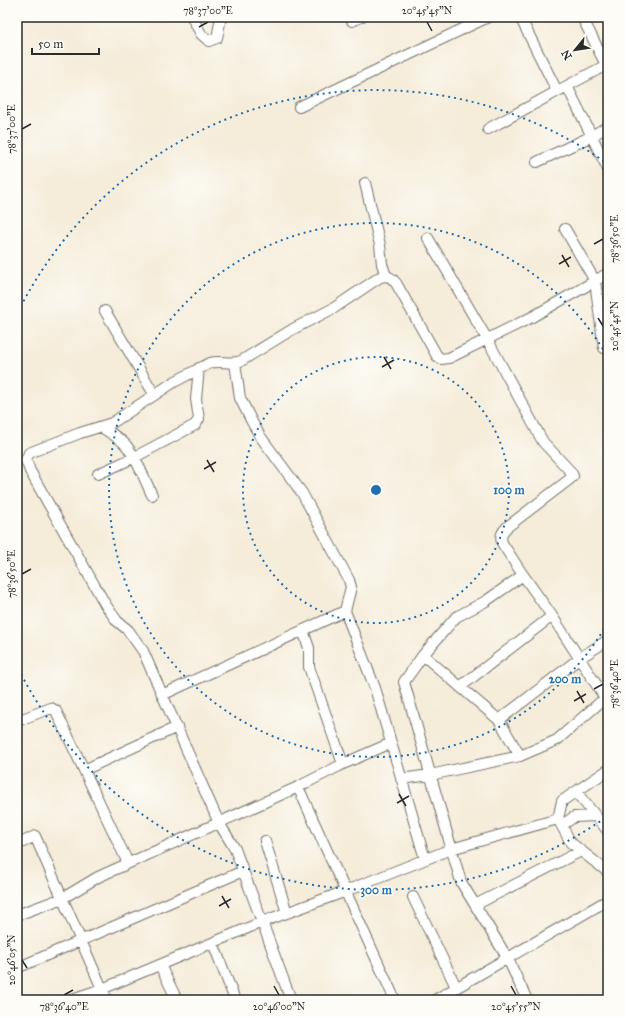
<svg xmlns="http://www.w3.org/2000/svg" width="625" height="1017" font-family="'IM FELL Great Primer',serif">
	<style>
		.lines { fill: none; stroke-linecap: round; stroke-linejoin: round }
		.minor-casing { stroke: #726f68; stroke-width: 12 }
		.minor { stroke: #fff; stroke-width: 10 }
		.ticks { fill: none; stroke: #2b2b2b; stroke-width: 1.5 }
		.ring { fill: none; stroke: #1f6fb2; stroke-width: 2; stroke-dasharray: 2 4 }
		.centre { fill: #1f6fb2; stroke: #fdfcf7; stroke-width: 2 }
		.ring-label { font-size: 12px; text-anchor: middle; font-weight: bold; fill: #1f6fb2; stroke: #fdfcf7; stroke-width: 3; stroke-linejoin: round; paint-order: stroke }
		.neatline { fill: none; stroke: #2b2b2b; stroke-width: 1.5 }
		.ticks-label { font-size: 10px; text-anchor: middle; fill: #2b2b2b }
	</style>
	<rect width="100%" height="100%" fill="#fdfcf7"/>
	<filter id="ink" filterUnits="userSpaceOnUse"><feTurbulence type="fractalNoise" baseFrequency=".025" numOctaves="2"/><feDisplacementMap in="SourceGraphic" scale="8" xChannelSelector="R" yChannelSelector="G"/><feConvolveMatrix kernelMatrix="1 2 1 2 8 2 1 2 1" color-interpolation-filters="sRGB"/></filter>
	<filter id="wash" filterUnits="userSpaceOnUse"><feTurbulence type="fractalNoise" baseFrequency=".012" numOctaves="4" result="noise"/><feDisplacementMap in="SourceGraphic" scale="16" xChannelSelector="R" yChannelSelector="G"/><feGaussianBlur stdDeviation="0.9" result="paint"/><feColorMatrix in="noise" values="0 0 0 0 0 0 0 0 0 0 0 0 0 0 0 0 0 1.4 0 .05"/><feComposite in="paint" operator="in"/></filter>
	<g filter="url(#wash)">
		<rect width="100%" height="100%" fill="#f5ecd9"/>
	</g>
	<g filter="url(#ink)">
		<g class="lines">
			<defs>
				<path id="minor" d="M192,17L201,34L209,41L217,38L221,17
					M520,17L557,91
					M582,17L606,65
					M352,21L361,17
					M608,64L567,86L608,169
					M299,107L488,17
					M488,129L567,86
					M537,162L592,136L608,126
					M365,183L380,245L382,264L386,276
					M105,311L154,394
					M604,348L595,281L608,273
					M235,363L240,398L252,422L260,436L302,493L349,580L351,587L345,611L375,688L425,859
					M101,427C109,432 118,437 125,444C137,458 144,478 152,495
					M98,474L133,458L195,425L199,419L196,399L199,368
					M523,575L486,601L456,617L423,655L404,682L461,882L508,959L527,1000
					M303,630L309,648V667L343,764
					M423,655L499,720L520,756L557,740L605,698L552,616L523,575L502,543C500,536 502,532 507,527L570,479L573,476L571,472L543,442L487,339L428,238
					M460,687L552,616
					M162,695L345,611
					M499,720L580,658L608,640
					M17,721L51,708L56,711L128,863
					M84,770L177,727
					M608,770L562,801L558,819L571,843L608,872
					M401,779L430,775L520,756
					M298,787L395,1000
					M576,792L608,831
					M562,825L574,817L596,816
					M265,841L287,913
					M17,845L35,836L107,1000
					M413,897L456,987
					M475,905L581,851
					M17,915L63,898L98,877L298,787L343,764L391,743
					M213,943L235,1000
					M160,965L177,1000
					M17,968L243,871
					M69,1000L102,989L262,922L346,891L451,849L558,819
					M291,1000L235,849L219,823L143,651L128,630L117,621L105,604L30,471L26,460L29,453L80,433L112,423L174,382L210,363C220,360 231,365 241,361L293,329L334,308L380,277C388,275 391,277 396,283L437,356L441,359L449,358L532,317L595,281L565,229
					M435,1000L608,900"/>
			</defs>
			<use href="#minor" class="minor-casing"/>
			<use href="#minor" class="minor"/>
		</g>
	</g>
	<path class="ticks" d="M427,22L432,31M199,27L208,22M22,129L31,124M594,244L603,239M562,255L569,267M559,264L571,257M598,318L603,326M384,357L391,369M382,367L394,360M207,460L214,472M204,469L216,462M22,574L31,569M594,689L603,684M577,691L584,703M574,701L586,694M399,794L406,806M397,803L409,796M222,896L229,908M219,906L231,899M22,960L27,968M274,986L279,995M511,986L516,995M64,995L73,990"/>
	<g class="ring">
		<circle cx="376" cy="490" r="133"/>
		<path d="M607 624A267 267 0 1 1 607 356"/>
		<path d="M605 818A400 400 0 0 1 18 668M18 312A400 400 0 0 1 605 162"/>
	</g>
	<circle cx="376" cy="490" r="6" class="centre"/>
	<g class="ring-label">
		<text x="509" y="494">100 m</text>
		<text x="565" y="683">200 m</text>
		<text x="376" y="894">300 m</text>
	</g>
	<rect width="625" height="1017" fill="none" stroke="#fdfcf7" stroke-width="44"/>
	<g transform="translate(575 50) rotate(240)" stroke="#fdfcf7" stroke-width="3" paint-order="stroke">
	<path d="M0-3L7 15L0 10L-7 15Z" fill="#2b2b2b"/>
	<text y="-6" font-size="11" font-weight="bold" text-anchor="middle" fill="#2b2b2b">N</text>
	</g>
	<path d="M32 48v6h67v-6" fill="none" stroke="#2b2b2b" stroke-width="2"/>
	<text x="38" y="48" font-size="12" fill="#2b2b2b" stroke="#fdfcf7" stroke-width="3" paint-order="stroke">50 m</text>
	<rect x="22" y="22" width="581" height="973" class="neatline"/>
	<g class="ticks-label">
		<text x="208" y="14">78°37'00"E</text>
		<text x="427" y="14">20°45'45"N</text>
		<text transform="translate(11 129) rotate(-90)" y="4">78°37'00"E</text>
		<text transform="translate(614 239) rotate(-90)" y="4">78°36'50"E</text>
		<text transform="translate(614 326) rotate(-90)" y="4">20°45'45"N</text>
		<text transform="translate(11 574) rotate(-90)" y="4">78°36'50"E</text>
		<text transform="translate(614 684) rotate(-90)" y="4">78°36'40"E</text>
		<text transform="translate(11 960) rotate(-90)" y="4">20°46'05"N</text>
		<text x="64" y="1010">78°36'40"E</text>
		<text x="279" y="1010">20°46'00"N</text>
		<text x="516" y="1010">20°45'55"N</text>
	</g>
</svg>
